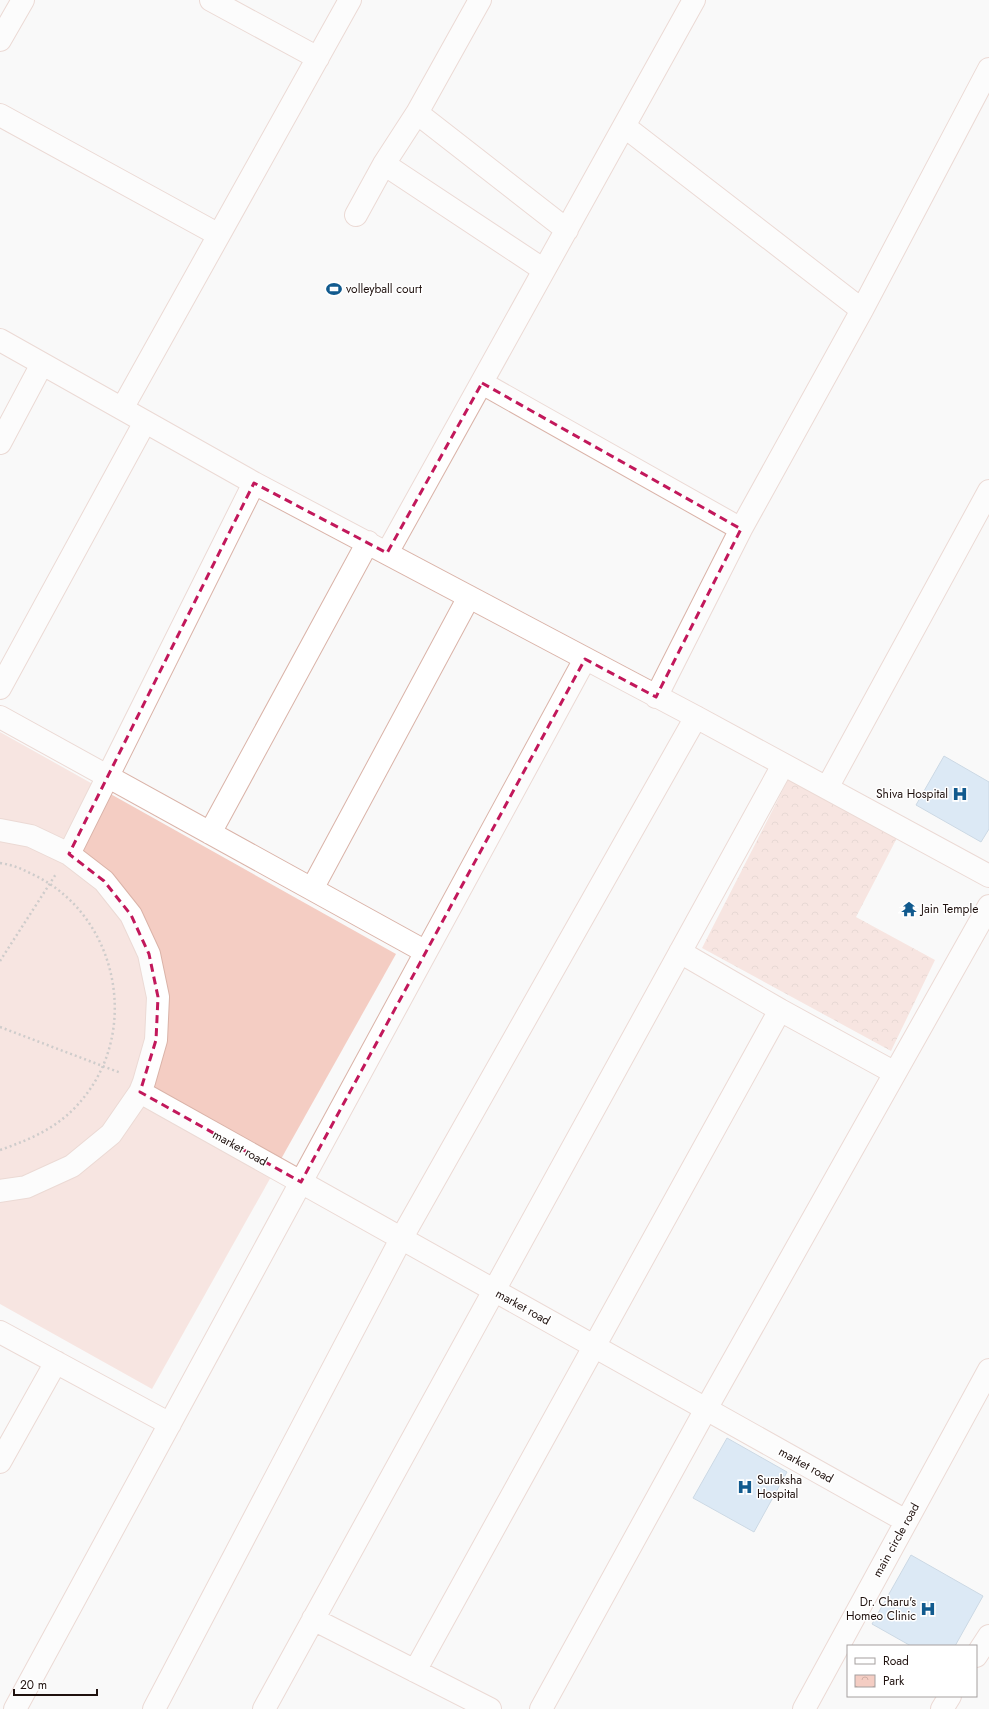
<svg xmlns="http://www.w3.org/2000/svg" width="989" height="1709" font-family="Jost,sans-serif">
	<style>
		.grass { fill: #f4cdc3 }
		.park { fill: url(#park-crowns) }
		.building { fill: #b9d6f0; stroke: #94b0ca }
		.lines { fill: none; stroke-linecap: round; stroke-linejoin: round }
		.minor-casing { stroke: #dab3a8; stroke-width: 24 }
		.path { stroke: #9a9493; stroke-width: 2.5; stroke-dasharray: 2 3; stroke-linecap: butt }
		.minor { stroke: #fff; stroke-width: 22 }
		.marked { fill: none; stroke: #c2185b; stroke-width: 3; stroke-dasharray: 8 5; stroke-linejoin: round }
		.labels { text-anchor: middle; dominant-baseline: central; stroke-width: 3; stroke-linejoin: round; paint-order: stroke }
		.poi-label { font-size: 12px; fill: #1f110e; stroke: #fff; text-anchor: start }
		.street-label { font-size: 12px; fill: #1f110e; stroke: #fff }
	</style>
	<defs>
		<pattern id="park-crowns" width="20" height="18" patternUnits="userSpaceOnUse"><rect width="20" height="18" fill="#f4cdc3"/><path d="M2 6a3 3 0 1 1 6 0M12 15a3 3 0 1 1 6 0" fill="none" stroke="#d1afa6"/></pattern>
	</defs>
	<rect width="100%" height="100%" fill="#f9f9f9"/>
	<path class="grass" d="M0,732L396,954L152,1389L0,1304Z"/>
	<path class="park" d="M789,778L898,836L856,917L935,960L891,1051L702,948Z"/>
	<path class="building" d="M944,756L989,782V829L981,842L916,805Z
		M727,1438L787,1472L754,1532L693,1498Z
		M911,1555L983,1596L955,1646H911L872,1624Z"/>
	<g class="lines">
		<defs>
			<path id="minor" d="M211,0L318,58
				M0,40L23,0
				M417,113L480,0
				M0,115L219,235
				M624,126L862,310
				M384,164L544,270
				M356,215L384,164L417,113L567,230
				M0,340L254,483L696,717L989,876
				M482,383L741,529
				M123,407L350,0
				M0,443L42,364
				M387,553L694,0
				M0,688L145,422
				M656,697L741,529L862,310L989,69
				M0,717L426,952
				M827,788L989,491
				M0,830L31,836L69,854L104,881L131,915L149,954L158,997L156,1040L144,1082L140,1092L111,1134L72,1166L26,1187L0,1191
				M210,833L368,542
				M69,854L254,483
				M312,889L469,597
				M680,952L780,1010L895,1073
				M140,1092L906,1521
				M0,1332L170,1424
				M0,1462L56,1362
				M313,1619L490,1709
				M976,1656L989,1636
				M415,1671L780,1010
				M15,1709L585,659
				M154,1709L401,1239L696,717
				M264,1709L783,765
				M541,1709L706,1409L989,906
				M804,1709L989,1370
				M942,1709L950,1696"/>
		</defs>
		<use href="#minor" class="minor-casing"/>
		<path class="path" d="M0,863C14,865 24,870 36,876C116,916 140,1026 85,1096C62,1126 34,1138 0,1150
			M0,961L56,874
			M0,1027L121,1073"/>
		<use href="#minor" class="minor"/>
	</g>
	<path d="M0 0H989V1709H0ZM482,383L741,529L656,697L585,659L301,1182L140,1092L156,1040L158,997L149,954L131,915L104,881L69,854L254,483L387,553Z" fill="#f9f9f9" fill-opacity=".55" fill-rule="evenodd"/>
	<path class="marked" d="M482,383L741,529L656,697L585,659L301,1182L140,1092L156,1040L158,997L149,954L131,915L104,881L69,854L254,483L387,553Z"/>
	<defs>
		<symbol id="stadium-bare" viewBox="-9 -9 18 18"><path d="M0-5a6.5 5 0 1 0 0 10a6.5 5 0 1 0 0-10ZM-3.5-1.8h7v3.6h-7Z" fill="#115a8e" stroke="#fff" stroke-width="2.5" paint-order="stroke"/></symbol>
		<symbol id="hospital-bare" viewBox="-9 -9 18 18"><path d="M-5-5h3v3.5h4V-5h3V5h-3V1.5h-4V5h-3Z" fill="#115a8e" stroke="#fff" stroke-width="2.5" paint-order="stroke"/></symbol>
		<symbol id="temple-bare" viewBox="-9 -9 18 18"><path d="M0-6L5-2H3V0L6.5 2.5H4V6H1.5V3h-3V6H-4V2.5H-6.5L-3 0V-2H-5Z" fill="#115a8e" stroke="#fff" stroke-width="2.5" paint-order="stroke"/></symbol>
	</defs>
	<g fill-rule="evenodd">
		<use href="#stadium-bare" x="323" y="278" width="22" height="22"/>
		<use href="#hospital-bare" x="949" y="783" width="22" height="22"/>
		<use href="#temple-bare" x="898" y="898" width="22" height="22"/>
		<use href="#hospital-bare" x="734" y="1476" width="22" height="22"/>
		<use href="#hospital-bare" x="917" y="1598" width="22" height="22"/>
	</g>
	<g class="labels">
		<g class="poi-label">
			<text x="346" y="289">volleyball court</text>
			<text x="948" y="794" text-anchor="end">Shiva Hospital</text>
			<text x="921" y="909">Jain Temple</text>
			<text x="757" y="1480">Suraksha<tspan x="757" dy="14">Hospital</tspan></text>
			<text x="916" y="1602" text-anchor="end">Dr. Charu's<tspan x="916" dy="14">Homeo Clinic</tspan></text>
		</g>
		<g class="street-label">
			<text transform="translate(240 1148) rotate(29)">market road</text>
			<text transform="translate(523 1307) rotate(29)">market road</text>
			<text transform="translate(806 1465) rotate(29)">market road</text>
			<text transform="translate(896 1540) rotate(-61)">main circle road</text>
		</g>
	</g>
	<rect x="847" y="1645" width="130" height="52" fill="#ffffff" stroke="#a5a09f"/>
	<rect x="855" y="1658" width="20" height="6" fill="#ffffff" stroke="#a5a09f"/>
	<text x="883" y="1665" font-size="12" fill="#1f110e">Road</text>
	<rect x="855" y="1675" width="20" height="12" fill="url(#park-crowns)" stroke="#a5a09f"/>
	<text x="883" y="1685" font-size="12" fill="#1f110e">Park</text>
	<path d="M14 1689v6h83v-6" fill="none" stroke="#1f110e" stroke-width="2"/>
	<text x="20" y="1689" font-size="12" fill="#1f110e" stroke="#ffffff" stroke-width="3" paint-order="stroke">20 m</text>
</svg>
